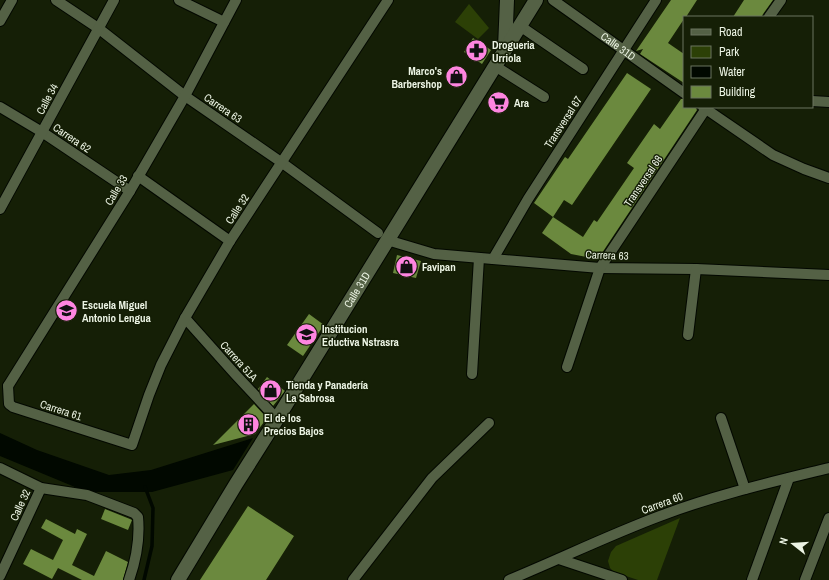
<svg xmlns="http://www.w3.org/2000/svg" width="829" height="580" font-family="'Archivo Narrow',sans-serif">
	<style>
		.green { fill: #2c4006 }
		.water { fill: #010800 }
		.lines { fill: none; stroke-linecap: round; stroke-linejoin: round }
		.stream { stroke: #010800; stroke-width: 3.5 }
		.building { fill: #6b893e }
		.street-casing { stroke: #030800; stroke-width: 12 }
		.secondary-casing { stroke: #030800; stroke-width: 16 }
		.street { stroke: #546145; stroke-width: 10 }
		.secondary { stroke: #546145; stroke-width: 14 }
		.labels { text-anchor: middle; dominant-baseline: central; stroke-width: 3; stroke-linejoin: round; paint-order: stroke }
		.poi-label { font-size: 11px; font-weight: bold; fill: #ecf4e4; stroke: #151f06; text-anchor: start }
		.street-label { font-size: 11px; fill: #ecf4e4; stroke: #151f06 }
	</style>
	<rect width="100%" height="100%" fill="#151f06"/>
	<path class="green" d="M469,4L489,28L478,39L455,22Z
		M680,518L657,580H638L614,572L610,568L608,561L611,552L616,546Z"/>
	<path class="water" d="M0,433L37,450L109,475L151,470L253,438L233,470L152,492H87L0,456Z"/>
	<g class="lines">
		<path class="stream" d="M144,580L152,546L153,508L145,487"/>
	</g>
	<path class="building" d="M671,0H697L686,17H684V19L668,43L684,54V83L640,54L643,49L636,51Z
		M744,0H773L761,17H733Z
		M473,38L491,50L482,64L464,52Z
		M627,73L651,89L572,205L564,200L553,217L534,203L565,157L568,159Z
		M681,99H684V107H695L697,110L602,253L597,259L571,254L542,233L553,217L583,237L594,220L597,222L634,168L627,163L654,124L660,129Z
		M397,255L421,261L416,278L393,273Z
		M309,314L324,325L303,356L287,345Z
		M267,377L285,391L273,406L258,389Z
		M254,404L267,418L255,434L213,445Z
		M248,506L294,536L266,580H200Z
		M105,509L130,519L132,520L128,530L101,519Z
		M46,519L75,534L77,529L87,534L72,565L94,576L106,551L128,562L123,580H82L58,568L52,579L23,564L31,549L53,560L63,540L41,528Z"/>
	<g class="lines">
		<defs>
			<g id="street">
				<path d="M56,0L98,28L185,96L281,162L378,233"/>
				<path d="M179,0L224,22"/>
				<path id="s1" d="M553,0L684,93"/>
				<path d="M769,17L781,0"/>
				<path d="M0,21L12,0"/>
				<path d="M520,26L583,69"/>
				<path d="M495,66L544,97"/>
				<path d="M812,101L829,102"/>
				<path d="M0,107L42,132L130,191"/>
				<path d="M703,107L773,155L804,169L829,178"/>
				<path d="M138,176L230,241"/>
				<path d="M0,209L114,0"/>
				<path d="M387,240L434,254L600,268L696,269L829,275"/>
				<path d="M493,259L528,199L656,0"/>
				<path d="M185,318L235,374L277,419"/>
				<path d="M688,335L696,269"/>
				<path d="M567,367L600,268L707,107"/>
				<path d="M472,374L479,258"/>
				<path d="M8,386L9,404L13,407L132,445L149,395L161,365L185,318L230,241L388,0"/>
				<path d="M8,386L130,191L185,96L236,0"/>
				<path d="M721,418L745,489"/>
				<path d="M0,468L41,488L87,495L134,513L138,517C140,538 136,560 129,580"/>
				<path d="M559,559L622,580"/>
				<path d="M0,576L41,488"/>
				<path d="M353,580L432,478L489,423"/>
				<path d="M509,580C560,559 609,535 660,516C715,495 772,482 829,468"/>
				<path d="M752,580L789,478"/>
				<path d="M805,580L829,518"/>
			</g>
			<g id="secondary">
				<path d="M505,48L507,0"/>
				<path id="s2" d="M178,580L236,484L277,419L536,0"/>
			</g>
		</defs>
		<use href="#street" class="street-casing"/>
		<use href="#secondary" class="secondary-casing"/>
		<use href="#street" class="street"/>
		<use href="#secondary" class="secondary"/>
	</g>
	<defs>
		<symbol id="pharmacy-disc" viewBox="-11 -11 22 22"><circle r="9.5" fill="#fe85e0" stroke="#151f06"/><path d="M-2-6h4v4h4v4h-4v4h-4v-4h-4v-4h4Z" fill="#111"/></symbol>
		<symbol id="shop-disc" viewBox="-11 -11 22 22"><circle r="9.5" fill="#fe85e0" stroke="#151f06"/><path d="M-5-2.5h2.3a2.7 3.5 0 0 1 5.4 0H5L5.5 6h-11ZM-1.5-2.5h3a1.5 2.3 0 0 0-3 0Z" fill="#111"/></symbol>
		<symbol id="supermarket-disc" viewBox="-11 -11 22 22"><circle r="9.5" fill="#fe85e0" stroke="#151f06"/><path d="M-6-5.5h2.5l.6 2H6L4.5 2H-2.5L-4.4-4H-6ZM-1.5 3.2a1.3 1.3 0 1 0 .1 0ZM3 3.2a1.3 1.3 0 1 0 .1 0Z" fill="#111"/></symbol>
		<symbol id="school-disc" viewBox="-11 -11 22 22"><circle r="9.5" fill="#fe85e0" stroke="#151f06"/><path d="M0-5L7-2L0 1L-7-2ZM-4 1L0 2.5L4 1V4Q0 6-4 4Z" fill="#111"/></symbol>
		<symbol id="building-disc" viewBox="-11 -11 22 22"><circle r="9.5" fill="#fe85e0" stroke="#151f06"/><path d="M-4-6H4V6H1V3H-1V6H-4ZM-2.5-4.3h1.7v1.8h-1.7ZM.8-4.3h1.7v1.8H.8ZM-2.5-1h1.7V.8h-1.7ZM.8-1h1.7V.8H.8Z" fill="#111"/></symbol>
	</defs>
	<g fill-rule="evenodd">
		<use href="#pharmacy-disc" x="464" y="38" width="25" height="25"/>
		<use href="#shop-disc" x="444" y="64" width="25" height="25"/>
		<use href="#supermarket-disc" x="486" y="90" width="25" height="25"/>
		<use href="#shop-disc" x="394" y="254" width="25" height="25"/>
		<use href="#school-disc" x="54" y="298" width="25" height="25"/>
		<use href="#school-disc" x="294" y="322" width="25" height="25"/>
		<use href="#shop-disc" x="258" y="378" width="25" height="25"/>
		<use href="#building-disc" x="236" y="412" width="25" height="25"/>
	</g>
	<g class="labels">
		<g class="poi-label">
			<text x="492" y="45">Drogueria<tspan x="492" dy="13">Urriola</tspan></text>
			<text x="442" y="71" text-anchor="end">Marco's<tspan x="442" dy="13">Barbershop</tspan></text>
			<text x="514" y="103">Ara</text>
			<text x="422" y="267">Favipan</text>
			<text x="82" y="305">Escuela Miguel<tspan x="82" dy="13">Antonio Lengua</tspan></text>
			<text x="322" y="329">Institucion<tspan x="322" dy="13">Eductiva Nstrasra</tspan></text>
			<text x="286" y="385">Tienda y Panadería<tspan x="286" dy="13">La Sabrosa</tspan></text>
			<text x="264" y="418">El de los<tspan x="264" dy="13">Precios Bajos</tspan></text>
		</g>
		<g class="street-label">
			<text stroke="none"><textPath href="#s1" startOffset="80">Calle 31D</textPath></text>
			<text transform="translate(47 99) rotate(-62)">Calle 34</text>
			<text transform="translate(223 108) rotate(34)">Carrera 63</text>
			<text transform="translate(563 122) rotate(-57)">Transversal 67</text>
			<text transform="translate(72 138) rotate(34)">Carrera 62</text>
			<text transform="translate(643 181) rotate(-56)">Transversal 68</text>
			<text transform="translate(116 190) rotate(-59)">Calle 33</text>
			<text transform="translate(237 209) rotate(-57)">Calle 32</text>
			<text transform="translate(607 255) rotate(2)">Carrera 63</text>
			<text stroke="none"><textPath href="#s2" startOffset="341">Calle 31D</textPath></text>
			<text transform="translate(239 361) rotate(48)">Carrera 51A</text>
			<text transform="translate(61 410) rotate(18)">Carrera 61</text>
			<text transform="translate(662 503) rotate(-20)">Carrera 60</text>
			<text transform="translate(20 505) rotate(-65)">Calle 32</text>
		</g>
	</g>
	<rect x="683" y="16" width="130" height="92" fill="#151f06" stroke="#6b745f"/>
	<rect x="691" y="29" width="20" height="6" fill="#546145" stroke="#6b745f"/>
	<text x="719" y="36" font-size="12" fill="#ecf4e4">Road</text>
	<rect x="691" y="46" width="20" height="12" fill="#2c4006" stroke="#6b745f"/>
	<text x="719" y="56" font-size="12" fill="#ecf4e4">Park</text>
	<rect x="691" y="66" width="20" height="12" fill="#010800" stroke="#6b745f"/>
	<text x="719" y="76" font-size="12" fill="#ecf4e4">Water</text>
	<rect x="691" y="86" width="20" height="12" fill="#6b893e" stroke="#6b745f"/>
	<text x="719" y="96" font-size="12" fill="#ecf4e4">Building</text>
	<g transform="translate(793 544) rotate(287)" stroke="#151f06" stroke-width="3" paint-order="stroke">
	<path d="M0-3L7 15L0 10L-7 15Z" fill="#ecf4e4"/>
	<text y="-6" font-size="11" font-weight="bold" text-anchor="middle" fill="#ecf4e4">N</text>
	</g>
</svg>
